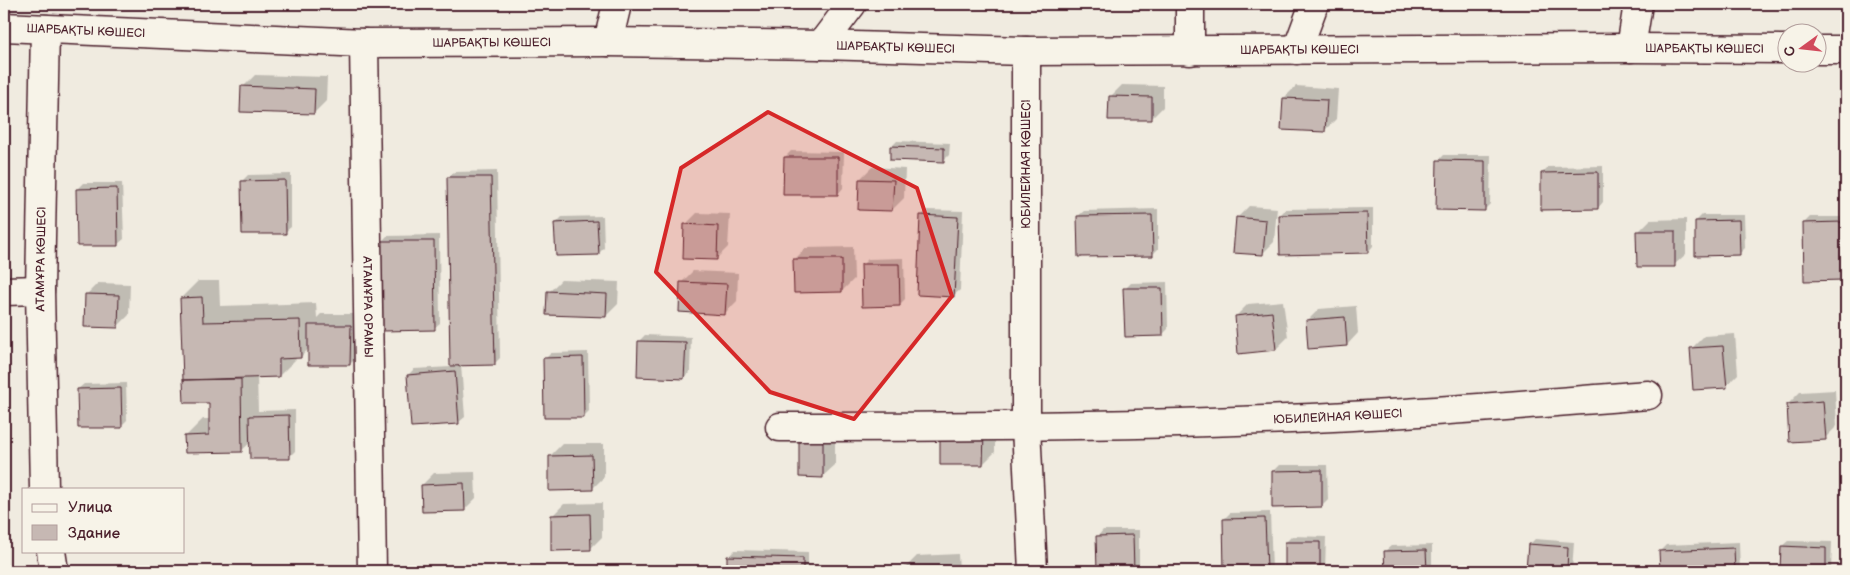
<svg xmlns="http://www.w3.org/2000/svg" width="1850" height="575" font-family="'Balsamiq Sans',sans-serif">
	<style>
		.shadow { fill: #0003 }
		.building { fill: #c6b8b3; stroke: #4a1f2b }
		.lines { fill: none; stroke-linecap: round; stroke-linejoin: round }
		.minor-casing { stroke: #4a1f2b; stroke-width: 31 }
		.minor { stroke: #f7f3e8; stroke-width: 28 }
		.marked { fill: #d62828; fill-opacity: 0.2; stroke: #d62828; stroke-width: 4; stroke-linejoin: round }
		.labels { text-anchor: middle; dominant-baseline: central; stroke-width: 4; stroke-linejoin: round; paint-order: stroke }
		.street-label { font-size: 12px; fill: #4a1f2b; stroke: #f7f3e8 }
	</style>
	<rect width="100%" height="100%" fill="#f0ebe0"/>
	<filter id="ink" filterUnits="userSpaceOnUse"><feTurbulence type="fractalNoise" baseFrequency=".02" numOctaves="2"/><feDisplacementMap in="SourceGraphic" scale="10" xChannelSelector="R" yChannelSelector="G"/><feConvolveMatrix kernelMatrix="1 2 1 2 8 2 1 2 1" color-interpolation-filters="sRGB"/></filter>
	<g filter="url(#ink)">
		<path class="shadow" d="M255,75L327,77L326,101L314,113L243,87Z
			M1122,85L1163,86V107L1151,119L1110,97Z
			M1296,86L1338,89L1336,119L1324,131L1284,98Z
			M897,141L950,143L949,155L943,161L891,147Z
			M791,151L844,152L843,188L838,194L785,157Z
			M1444,155H1491L1490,204L1484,210L1438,161Z
			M1603,166V202L1598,208L1542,173L1548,167Z
			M872,167L905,169L904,198L892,210L860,179Z
			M497,171L500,358L494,364L461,365L465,417L459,422L408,375L414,369L451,367L448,178L454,172Z
			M291,174V227L285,232L242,181L248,175Z
			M83,183H122L124,239L118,244L77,189Z
			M1249,206L1277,208L1274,242L1262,254L1237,218Z
			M1373,208V246L1368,252L1280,215L1286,209Z
			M1158,209V249L1152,255L1078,216L1084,211Z
			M927,210L963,211L960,290L954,295L921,216Z
			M697,213L730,214L728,247L716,259L685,225Z
			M1702,215H1744L1745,248L1739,254L1696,221Z
			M603,216L604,248L598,254L556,223L562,217Z
			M1810,217H1846V275L1843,279L1804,223Z
			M1686,219V254L1674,265L1638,232L1650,220Z
			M439,235L440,323L434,328L381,242L387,236Z
			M853,247L854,279L842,291L794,260L806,248Z
			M904,258L905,299L899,305L862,265L868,259Z
			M693,271L738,273L737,301L725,313L681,283Z
			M561,280L619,282L618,304L606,316L549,292Z
			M198,281H219L220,306L316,303L317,318L321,314H362V352L350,364L309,348L301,357H296V359L279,376H257L258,411L295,410V451L289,457L251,442L241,451L186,436L203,419H210V402H185L181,298Z
			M1167,282L1168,329L1162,335L1125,289L1131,283Z
			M98,283L130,284L129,315L117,327L86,295Z
			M1283,301L1288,337L1276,349L1236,316L1248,304Z
			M1356,306L1358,333L1347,345L1307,321L1319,309Z
			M1735,334L1738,374L1726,386L1692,348L1704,336Z
			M645,335L691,337L690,372L684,378L639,341Z
			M588,352L589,411L583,417L545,359L551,353Z
			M126,383L127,420L121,426L78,389L84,384Z
			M1835,390L1837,426L1825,438L1788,404L1800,392Z
			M954,421L995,422V452L983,464Z
			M812,427H835V465L823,476Z
			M562,444H604V477L592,489L550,456Z
			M1279,465H1327L1328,500L1322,506L1273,471Z
			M475,472L476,498L464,510L422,485L434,473Z
			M602,503V537L590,549L552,516L564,504Z
			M1270,512L1272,571H1226L1224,519L1230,513Z
			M1103,530H1139V571H1098V536Z
			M1292,536L1326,537L1325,571H1286V542Z
			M1535,539L1574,542L1572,571H1527L1529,545Z
			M1788,541L1832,542L1831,571H1781L1782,546Z
			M1739,542L1740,571H1661L1660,551L1666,545Z
			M1432,545V571H1386L1385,551L1391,546Z
			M735,550L808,552V571H728L729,556Z
			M958,554L959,571H905V568L917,556Z
			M143,570V571H105Z
			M463,570V571H423Z"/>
		<path class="building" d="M241,86L315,89L314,114L240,112Z
			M1109,96L1152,97V120H1108Z
			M1283,98L1327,100L1325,132L1281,130Z
			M890,146L944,148V162L890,160Z
			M784,157H838V195H783Z
			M1437,160L1485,161V211L1436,210Z
			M1598,172V209L1541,210V173Z
			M447,177H491L495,365L450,366Z
			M859,179L894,180L892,211L858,210Z
			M285,180L286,234H242L241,181Z
			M117,188L118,246H77L76,189Z
			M1367,213L1368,253L1280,255L1279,215Z
			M920,215L958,217L954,297L917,295Z
			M1152,215L1153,256L1078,257L1077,216Z
			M1236,217L1266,220L1263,255L1233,253Z
			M1739,220L1740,255L1695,256V221Z
			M597,221L599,255L556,256L554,223Z
			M1842,222L1843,280L1804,281L1803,223Z
			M684,224L718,226L717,260L683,259Z
			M1636,231H1675V267H1637Z
			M380,241H434L435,330L382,331Z
			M793,259H842V292L794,293Z
			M861,264H899L900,306L862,307Z
			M680,282L727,284L725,315L679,312Z
			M1123,288H1162L1163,336L1125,337Z
			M547,291L607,294L606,317L546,315Z
			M85,294L119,295L118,328L84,327Z
			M202,297L203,322L300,320L301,358L279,359V377L183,380L180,298Z
			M1272,312L1276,350L1238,354L1235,316Z
			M1345,317L1347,346L1308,349L1306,320Z
			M308,325H351L350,365H308Z
			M638,341L686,342L684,379L637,377Z
			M1723,346L1727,388L1693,390L1690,348Z
			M583,357L584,418H544L543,358Z
			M455,371L459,424L411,427L407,375Z
			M241,379L242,452L185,453L184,436L209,435V403H184L183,380Z
			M121,388L122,428H78L77,389Z
			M1823,401L1826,440L1789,442L1787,404Z
			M289,415L290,459H250L249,416Z
			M940,433H984L983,465H940Z
			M799,438H823V478L799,477Z
			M592,455L593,490L549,491V456Z
			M1322,470V507L1272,508V471Z
			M464,483L465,511L422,512L421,485Z
			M590,514L591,550L551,551V515Z
			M1265,518L1267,571H1224L1223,519Z
			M1133,535L1134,571H1097L1096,536Z
			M1285,542H1320V571H1285Z
			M1528,544L1568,547L1567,571H1526Z
			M1781,546L1826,548V571H1780Z
			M1734,548L1735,571H1660L1659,551Z
			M1426,550L1427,571H1385L1384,551Z
			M727,556L803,558V571H727Z
			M947,566V571H904V568Z"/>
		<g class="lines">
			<defs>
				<g id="minor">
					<path id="s1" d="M4,27L364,43L608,42L821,45L1026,51L1631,48L1788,49"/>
					<path d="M608,42L617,4"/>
					<path id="s2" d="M364,43L372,571"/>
					<path d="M821,45L852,4"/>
					<path d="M1631,48L1638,4"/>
					<path d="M1297,50L1314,4"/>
					<path d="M1818,50H1846"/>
					<path d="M1026,51V427L1033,571"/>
					<path d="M1190,51V4"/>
					<path d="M4,291L40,290"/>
					<path id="s3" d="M780,427C976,427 1173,426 1369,415C1462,410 1555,402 1648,395"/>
					<path id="s4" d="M44,489L40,290L45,29"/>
					<path d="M51,551L54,571"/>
				</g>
			</defs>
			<use href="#minor" class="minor-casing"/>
			<use href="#minor" class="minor"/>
		</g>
	</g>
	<path class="marked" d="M768,112L917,188L952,296L854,419L770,392L656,272L681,168Z"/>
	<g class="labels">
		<g class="street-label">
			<text stroke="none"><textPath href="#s1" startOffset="82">ШАРБАҚТЫ КӨШЕСІ</textPath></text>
			<text stroke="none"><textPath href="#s1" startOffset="488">ШАРБАҚТЫ КӨШЕСІ</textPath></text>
			<text stroke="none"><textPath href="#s1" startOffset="892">ШАРБАҚТЫ КӨШЕСІ</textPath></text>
			<text stroke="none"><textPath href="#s1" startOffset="1701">ШАРБАҚТЫ КӨШЕСІ</textPath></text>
			<text stroke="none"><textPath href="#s1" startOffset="1296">ШАРБАҚТЫ КӨШЕСІ</textPath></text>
			<text transform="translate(1026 164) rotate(-90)">ЮБИЛЕЙНАЯ КӨШЕСІ</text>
			<text stroke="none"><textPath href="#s4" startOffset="230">АТАМҰРА КӨШЕСІ</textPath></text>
			<text stroke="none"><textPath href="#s2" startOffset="264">АТАМҰРА ОРАМЫ</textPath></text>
			<text stroke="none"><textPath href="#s3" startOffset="558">ЮБИЛЕЙНАЯ КӨШЕСІ</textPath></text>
		</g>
	</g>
	<rect width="1850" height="575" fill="none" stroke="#f7f3e8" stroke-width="20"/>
	<rect x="10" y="10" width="1830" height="555" fill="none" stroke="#4a1f2b" stroke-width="2" filter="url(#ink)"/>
	<rect x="22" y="488" width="162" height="65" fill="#f7f3e8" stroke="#b29e9c"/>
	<rect x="32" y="504" width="25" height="8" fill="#f7f3e8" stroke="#b29e9c"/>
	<text x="68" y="512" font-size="15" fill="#4a1f2b">Улица</text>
	<rect x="32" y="525" width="25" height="15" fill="#c6b8b3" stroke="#b29e9c"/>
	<text x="68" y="538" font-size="15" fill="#4a1f2b">Здание</text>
	<g transform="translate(1802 48) rotate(255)"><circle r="24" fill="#f7f3e8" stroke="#b29e9c"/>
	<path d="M0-4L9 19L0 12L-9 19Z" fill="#d1495b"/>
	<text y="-8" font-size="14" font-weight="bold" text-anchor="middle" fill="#4a1f2b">С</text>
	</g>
</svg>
